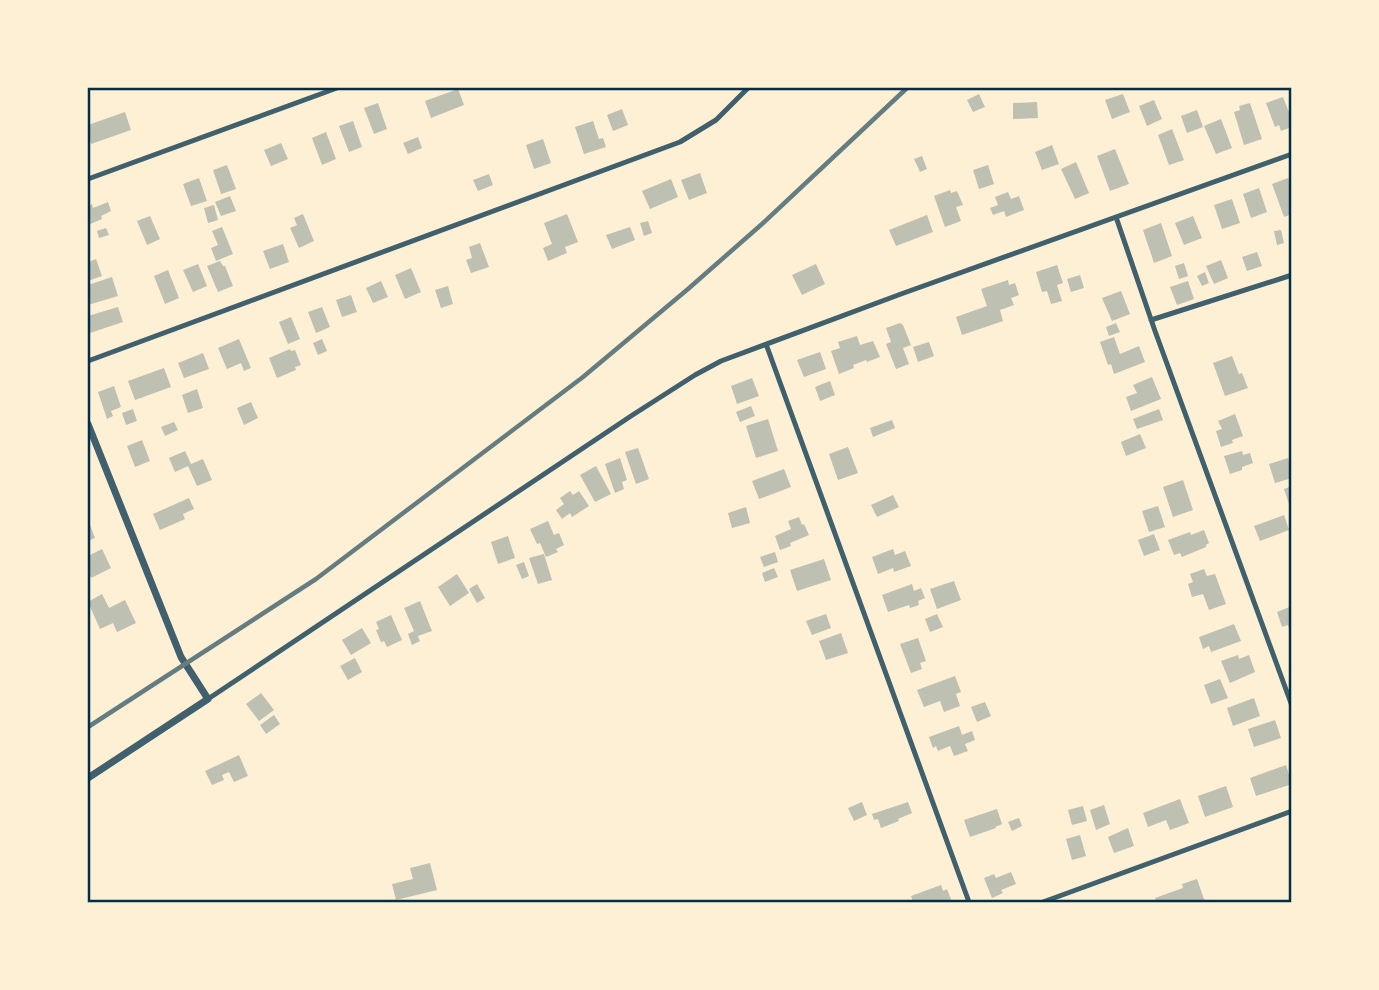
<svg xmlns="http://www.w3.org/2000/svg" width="1379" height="990" font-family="'Crimson Pro',serif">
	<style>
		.building { fill: #bec0b2 }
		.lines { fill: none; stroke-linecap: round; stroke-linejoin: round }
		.minor { stroke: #3f606c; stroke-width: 5 }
		.tertiary { stroke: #3f606c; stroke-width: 7 }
		.rail { stroke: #657d81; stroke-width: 4.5 }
		.neatline { fill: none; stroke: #003049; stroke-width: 2.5 }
	</style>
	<rect width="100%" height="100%" fill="#fdf0d5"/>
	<path class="building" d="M458,89L464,105L431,118L425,101Z
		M979,94L985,107L973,112L967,100Z
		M1123,94L1130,112L1112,119L1105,100Z
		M1283,97L1292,120V127L1281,131L1279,125L1275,127L1266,103Z
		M1154,100L1162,119L1147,126L1139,106Z
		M1037,102L1038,118L1013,119V103Z
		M378,103L387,129L374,134L364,108Z
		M1250,103L1262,139L1244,145L1234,112L1240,110L1239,106Z
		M622,109L628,125L613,131L607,115Z
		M1197,110L1203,127L1187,133L1181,116Z
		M125,112L131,130L91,144L88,135V125Z
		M1221,119L1232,148L1216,154L1204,126Z
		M353,121L362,147L349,152L339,126Z
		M593,121L599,139L603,138L606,147L584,154L575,127Z
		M1172,129L1184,160L1169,165L1158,135Z
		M326,132L336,159L322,165L312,138Z
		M418,137L422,148L408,154L403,143Z
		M543,139L551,163L534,169L526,145Z
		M281,143L288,159L271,166L264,150Z
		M1052,145L1059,164L1042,170L1035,152Z
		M1115,149L1129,184L1110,191L1097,156Z
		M922,156L927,169L920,172L914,159Z
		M1076,162L1089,193L1075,199L1061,169Z
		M227,165L236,189L221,194L213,170Z
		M988,165L994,184L979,189L973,170Z
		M700,173L707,193L689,200L681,180Z
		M489,174L493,185L478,191L473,180Z
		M199,178L207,201L191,206L183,184Z
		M1288,178L1292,188V214L1284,217L1272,184Z
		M671,179L678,197L650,209L642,191Z
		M1259,188L1267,212L1251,218L1243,194Z
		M950,190L951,193L957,191L963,205L956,207L961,221L945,227L934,196Z
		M1008,192L1011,199L1019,196L1024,210L1006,217L1004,211L993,215L990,208L998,205L995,197Z
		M230,196L236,211L221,216L215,202Z
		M1232,199L1240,223L1222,229L1214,205Z
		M108,202L111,211L101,216L102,219L88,225V206L92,204L93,208Z
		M214,205L218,220L208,223L204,208Z
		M303,214L314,241L299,248L290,228L297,225L294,218Z
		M567,214L578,242L565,247L567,253L548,261L543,248L552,244L544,223Z
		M927,215L933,232L896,246L889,230Z
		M150,216L160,239L147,245L137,221Z
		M1193,216L1202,238L1184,245L1175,223Z
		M648,221L652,233L644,236L640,223Z
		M1161,223L1172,256L1154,263L1143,230Z
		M222,227L233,254L216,261L211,248L218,245L212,231Z
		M630,227L635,240L612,249L606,235Z
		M106,228L109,235L99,238L97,231Z
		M1281,230L1284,243L1277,245L1274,231Z
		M480,243L489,267L471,273L466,260L472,258L469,247Z
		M283,244L289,262L270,269L263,251Z
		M1257,252L1262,266L1247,271L1242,257Z
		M96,259L102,276L88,281V262Z
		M1221,260L1228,278L1214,284L1206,266Z
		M220,261L223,266H225L233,286L218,292L207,266Z
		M1184,263L1188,276L1179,279L1175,266Z
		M198,264L207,286L193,292L183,270Z
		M816,264L825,284L802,295L792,275Z
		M1057,265L1063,283L1057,285L1062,301L1051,304L1047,291L1042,292L1036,272Z
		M411,268L421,292L405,299L395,275Z
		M168,270L179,298L165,304L154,276Z
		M1205,272L1209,283L1202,286L1197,276Z
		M1080,275L1084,288L1071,292L1067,279Z
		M112,277L118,296L88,305V285Z
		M1008,280L1009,285L1015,283L1019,295L1011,298L1014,305L1000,310L1003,321L962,335L956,317L987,306L981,289Z
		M381,281L388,297L373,303L366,288Z
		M1188,281L1194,299L1177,305L1170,287Z
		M448,286L453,304L441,308L435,290Z
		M1121,291L1130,314L1112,321L1102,298Z
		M351,295L357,312L342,317L336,300Z
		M118,307L123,322L90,333L88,326V316Z
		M322,307L330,327L316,333L308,312Z
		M291,317L300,339L288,344L279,322Z
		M900,323L903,325L911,345L903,348L909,364L896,369L886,344L891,342L886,328Z
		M1116,323L1120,332L1109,336L1106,327Z
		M857,336L860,345L873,341L880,357L867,362L866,360L853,365L854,368L839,374L831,351L840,348L838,342Z
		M1114,337L1120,354L1139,346L1145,362L1114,374L1111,364L1108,365L1100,342Z
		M239,339L251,368L244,371L241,363L227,369L218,348Z
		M322,339L327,351L318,355L313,343Z
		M929,342L934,356L918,362L913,347Z
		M290,349L291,351L295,350L301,365L295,367L296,370L277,378L269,358Z
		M820,352L826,369L804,377L797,360Z
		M203,353L209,369L184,378L178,363Z
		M1232,356L1239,374L1242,373L1248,388L1225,396L1213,363Z
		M164,368L171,387L135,400L128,381Z
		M1152,377L1161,399L1131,411L1126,397L1137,393L1133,385Z
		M752,378L759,396L737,404L731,386Z
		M830,381L835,395L820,401L815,387Z
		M114,386L121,407L111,411L113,416L107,419L98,392Z
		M197,389L203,408L188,413L182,395Z
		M251,402L258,418L244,425L237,408Z
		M751,406L755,416L740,422L736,412Z
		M133,409L137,421L126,425L122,413Z
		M1159,409L1163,420L1137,429L1133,419Z
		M1235,414L1243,436L1232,440L1233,443L1221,447L1216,431L1222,429L1218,421Z
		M768,419L778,451L756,458L746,426Z
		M892,420L895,428L873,437L870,428Z
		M174,422L178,430L165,436L161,427Z
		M1140,434L1146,448L1126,456L1121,442Z
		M142,440L150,461L135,467L127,446Z
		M848,447L858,473L838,480L829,454Z
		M638,448L649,479L636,484L625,452Z
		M185,451L191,464L203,459L212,480L197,486L188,466L175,472L169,458Z
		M1242,451L1243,455L1250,453L1253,463L1242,467V470L1230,474L1224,456Z
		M620,458L627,480L622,482L624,489L615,493L605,464Z
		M1288,458L1292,471V478L1275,483L1269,464Z
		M596,466L611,494L595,502L580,475Z
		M784,469L791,487L759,499L752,481Z
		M1183,480L1193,510L1173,517L1163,487Z
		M1292,486V503L1289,504L1284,489Z
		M570,491L573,495L579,491L589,506L572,517L570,513L562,519L556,510L564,504L560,498Z
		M893,495L899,507L877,517L871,505Z
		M189,498L194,509L183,514L185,519L160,530L153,514Z
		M1158,506L1165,527L1149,532L1142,511Z
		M746,507L750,523L732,528L728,513Z
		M1284,515L1289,530L1260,541L1254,526Z
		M799,517L802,525L804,524L809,535L790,543L791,546L780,550L775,536L791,529L788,521Z
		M88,520L95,538L88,541Z
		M548,521L554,535L559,533L564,545L556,549L558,552L546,557L540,543L537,544L530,529Z
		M1204,530L1209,543L1206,545V547L1182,557L1180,553L1174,555L1168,540L1190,532L1191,535Z
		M1154,534L1160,550L1144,556L1138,540Z
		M508,536L515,558L498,564L491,542Z
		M102,549L111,568L91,578L88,570V556Z
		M893,549L895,555L905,551L911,566L894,572L893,568L878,574L872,557Z
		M775,552L778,562L764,567L760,557Z
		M544,554L552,580L538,584L529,558Z
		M824,559L831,580L797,591L790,570Z
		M524,562L529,576L522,579L516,565Z
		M774,568L778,577L765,582L762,573Z
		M1204,569L1207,576L1215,574L1226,604L1209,610L1203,594L1192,597L1188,584L1193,582L1190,574Z
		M457,574L469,593L450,606L438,587Z
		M954,581L961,600L937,609L930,589Z
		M477,584L485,598L477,603L469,589Z
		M912,584L914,591L921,588L925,598L918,601L919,605L910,608L909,605L888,612L882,595Z
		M102,594L109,608L125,600L136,623L117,632L113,623L100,629L88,602Z
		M420,601L432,631L418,636L420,641L412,645L408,634L414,631L404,608Z
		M1292,606V634H1291L1288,625L1282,627L1277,612Z
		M826,614L831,628L812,635L806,621Z
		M937,614L943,627L930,632L925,619Z
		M391,615L402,640L387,647L384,641L381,642L376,630L379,629L376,622Z
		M1234,624L1241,641L1211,652L1209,646L1203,649L1199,637Z
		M362,628L371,643L351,655L342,640Z
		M841,633L848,653L826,660L819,641Z
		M918,638L926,661L920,663L922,669L911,673L900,644Z
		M1238,655L1239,659L1249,655L1255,672L1230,683L1221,661Z
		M355,658L362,672L348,680L340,666Z
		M955,676L961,692L956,694L960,706L944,712L940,701L924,707L917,690Z
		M1220,679L1228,698L1211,704L1204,685Z
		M261,693L274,710L259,721L246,704Z
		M1254,698L1260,716L1233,726L1227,708Z
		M985,702L991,716L977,722L971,707Z
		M274,715L280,724L266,734L260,725Z
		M1275,720L1281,738L1254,747L1248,729Z
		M959,726L962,735L972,731L975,740L965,744L968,751L954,756L950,746L938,751L936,746L933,748L929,737Z
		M239,755L248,776L234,782L229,772L222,775L224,780L212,785L205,771Z
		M1286,765L1292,784L1256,796L1250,778Z
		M1226,786L1233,807L1205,817L1198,796Z
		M1180,799L1189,823L1170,830L1166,820L1148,827L1143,813Z
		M862,802L867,815L854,821L848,808Z
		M908,802L912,813L898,819L899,821L881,828L878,819L874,820L872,814Z
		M1104,805L1110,824L1096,830L1090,810Z
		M1083,806L1087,821L1072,825L1068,810Z
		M997,809L1002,824L995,827L996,828L970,837L964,820Z
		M1019,818L1022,826L1012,831L1008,822Z
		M1128,828L1134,846L1114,853L1108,837Z
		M1080,835L1086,856L1072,860L1066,839Z
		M430,863L437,890L396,900L392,884L413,879L410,868Z
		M1011,872L1016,884L1001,890L1003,893L992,898L984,878L994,874L996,878Z
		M1197,879L1205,902H1157L1155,898L1183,888L1182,884Z
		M941,885L943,891L947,889L952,902H913L911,896Z"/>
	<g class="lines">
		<path class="minor" d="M88,179L337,88
			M1116,217L1155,331L1292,706
			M1151,320L1292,275
			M766,344L969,902
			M88,361L680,142L716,120L748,88
			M208,699L631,416L695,375L721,361L901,294L1292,154
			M1043,902L1292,811"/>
		<path class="tertiary" d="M88,424L181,657L208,699L88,778"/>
		<path class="rail" d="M88,727L316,579L583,377L688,289L762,224L907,88"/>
	</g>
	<rect width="1379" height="990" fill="none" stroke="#fdf0d5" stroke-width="178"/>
	<rect x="89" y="89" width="1201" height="812" class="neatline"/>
</svg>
